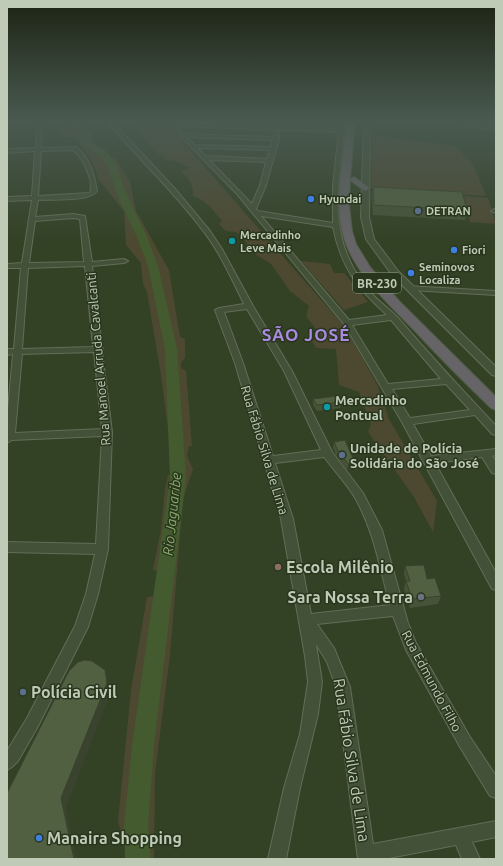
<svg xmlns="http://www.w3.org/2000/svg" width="503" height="866" font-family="Ubuntu,sans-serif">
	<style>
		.green { fill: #4d4931 }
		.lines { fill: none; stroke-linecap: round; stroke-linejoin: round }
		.river { fill: #435b2e; fill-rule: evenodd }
		.minor-casing { stroke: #626e57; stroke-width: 2 }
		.tertiary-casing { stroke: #626e57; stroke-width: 2 }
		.trunk-casing { stroke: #4f5b44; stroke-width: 2 }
		.minor { fill: #445139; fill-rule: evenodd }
		.tertiary { fill: #445139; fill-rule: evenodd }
		.trunk { fill: #666467; fill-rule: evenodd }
		.wall { fill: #465338 }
		.shaded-wall { fill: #39432e }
		.building { fill: #516041; stroke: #39432e }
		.shop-dot { fill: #3f7fe0; stroke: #29361e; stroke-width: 1.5 }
		.service-dot { fill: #5c6f8a; stroke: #29361e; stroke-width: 1.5 }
		.culture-dot { fill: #0f9aa8; stroke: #29361e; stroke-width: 1.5 }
		.education-dot { fill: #8d6e63; stroke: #29361e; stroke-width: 1.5 }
		.worship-dot { fill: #6b7280; stroke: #29361e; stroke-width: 1.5 }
		.labels { text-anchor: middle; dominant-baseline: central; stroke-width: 3; stroke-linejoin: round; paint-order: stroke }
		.far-poi-label { font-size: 11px; font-weight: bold; fill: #bfcbb6; stroke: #29361e; text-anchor: start }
		.shield { fill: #29361e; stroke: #929e88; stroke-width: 1 }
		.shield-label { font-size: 12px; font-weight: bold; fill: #bfcbb6 }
		.street-label { font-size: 13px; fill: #bfcbb6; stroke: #29361e }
		.poi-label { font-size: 13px; font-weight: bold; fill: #bfcbb6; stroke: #29361e; text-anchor: start }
		.water-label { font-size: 14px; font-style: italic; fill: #8cab6e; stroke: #29361e }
		.near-poi-label { font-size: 16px; font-weight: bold; fill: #bfcbb6; stroke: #29361e; text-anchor: start }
		.near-street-label { font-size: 16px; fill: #bfcbb6; stroke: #29361e }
		.district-label { font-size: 17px; font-weight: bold; letter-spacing: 1px; fill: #ab8be2; stroke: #29361e }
	</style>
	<rect width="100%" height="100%" fill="#334125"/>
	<path class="green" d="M63,121H82L93,136L92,144L116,159L130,182L136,211L169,270L180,337L185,339V358L181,363V368L186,371L192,446H189L187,456L193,469L183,499L170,655L155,773L154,859H128L118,821L131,690L147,597L155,596L159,571L153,570L161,529L165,489L168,475L173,474L175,465L169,463V459L172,458L171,452L161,375L147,292L143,284L141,263L126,245L124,211L99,180L90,157L77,140L70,137H62L57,128L63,127Z
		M142,121H164L168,125L344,326L377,384L389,419L437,501L433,532L414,497L368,432L371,424L359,392L339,385L336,349L316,348L312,341L322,337L306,316L309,306L290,291L271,264L249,250L246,246L247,244L244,239L236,232L226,231L219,224L222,221C213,210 207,201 193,196C194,185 188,177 180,171L191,168L175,161L165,160L163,156L158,154L154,148L147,144L137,129L141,125Z
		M372,135L455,146L473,164L486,196L371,188Z
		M464,196L488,198L496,224L470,222Z
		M301,261L330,264L334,273H344L368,302L344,310Z"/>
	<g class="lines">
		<path class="river" d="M71,121H78L88,140L106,151L116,166L128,197L147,237L158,266L177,349L186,478L154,746L148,826L151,859H125L124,826L132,746L170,478L165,349L148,266L137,237L118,197L108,166L100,155L82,143Z"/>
		<defs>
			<path id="minor" d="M38,121H42L41,148L76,147C90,158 94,174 97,191C90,202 51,199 38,200L35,217L73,214L85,216L92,262L124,259L128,261L124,263L92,266L102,347L103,349L102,351L112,432L108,549L98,594L88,627L37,728L18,761L12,767L7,770V751L27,718L75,626L86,594L95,554L7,552V542L96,544L102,436L12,440L7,443V420L13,354L7,355V349H14L21,268H7V264L22,263L32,200L7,201V197L32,196L35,151L7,153V149L36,148ZM73,150C83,158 94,180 90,193L38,196L41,151ZM73,218L80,219L84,262L29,263L35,221ZM85,266L93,347L22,349L28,268ZM94,352L102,429L15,433L22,354Z
				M107,121H112L176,190L210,231L222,249L253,306L292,371L332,452L363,493L382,530L408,623L416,643L470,737L496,776V798L490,796L460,747L406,650L393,616L317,624L334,648L350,687L373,844L496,821V837L472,842L480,859H462L456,845L384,859H358L336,687L327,662L316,644L322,682L318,714L300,788L286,859H268L284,788L300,734L308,682L305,656L281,519L235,363L215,310L219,308L244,304C232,280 221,254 204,232C175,192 138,159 107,121ZM247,309L284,371L321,450L273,456L243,363L224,312ZM324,457C334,470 346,483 354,496C374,530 380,569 390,605L311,614L293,519L275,463Z
				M166,121L340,129L341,121H345C342,159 333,201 342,239C347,259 359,281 374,296C382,304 391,310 399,319C430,355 463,391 496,426V435L492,434L475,415L413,424L431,456L496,449V455L492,456L496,462V474L492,473L482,457L435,463L496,573V590L492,589L402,422L344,324L237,194ZM175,126L339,132L333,185V223L258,211L256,209L266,185L279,139V132H275L273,137L183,134ZM186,137L272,140L271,147L194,145ZM197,148L270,150L267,159L206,156ZM209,160L266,162L260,185L252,204ZM261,216L333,227C341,267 357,288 387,315L349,320ZM391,320L441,379L388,384L352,325ZM446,384L470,410L410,418L392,389Z
				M494,209H496V213L491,211Z
				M407,286L496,291V295L410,290H407Z"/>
			<path id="tertiary" d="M364,121H370L369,217L374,239L398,271L496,367V376L492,375L392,275L366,239L361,217Z
				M431,121H452L496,126V130Z"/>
			<path id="trunk" d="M347,121H355L350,180L354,177L370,188L365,191L350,180L349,205L352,231L356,244L370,267L399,301L496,397V410L491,408C465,383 439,357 414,330C387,302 350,270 342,230C335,195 343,157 347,121Z"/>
		</defs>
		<use href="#minor" class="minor-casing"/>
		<use href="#tertiary" class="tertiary-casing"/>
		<use href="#trunk" class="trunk-casing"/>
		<use href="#minor" class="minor"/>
		<use href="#tertiary" class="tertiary"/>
		<use href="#trunk" class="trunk"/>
	</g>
	<path class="wall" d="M373,187L467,210L465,220L373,215L372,197Z
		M313,399L341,402L340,408L317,411L313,405Z
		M334,442L355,463L354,469L347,470L336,455L333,448Z
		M405,566L427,579L441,596L438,604L410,608L404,589L406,581L404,574Z"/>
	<path class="shaded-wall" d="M355,463L354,469L347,470L348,464Z
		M105,670L110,695L66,808L76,859H74L61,798Z"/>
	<path class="building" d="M373,187L462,192L467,210L374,205Z
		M337,396L341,402L317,405L313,399Z
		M345,440L355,463L348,464L337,449L334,442Z
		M424,565L427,579L435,578L441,596L412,599L406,581H410L405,566Z
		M85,660L92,661L105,670L107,683L61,798L74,859H7V793L69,671L78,662Z"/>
	<linearGradient id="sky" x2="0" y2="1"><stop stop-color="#1c2414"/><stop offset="0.5" stop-color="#4a5a51"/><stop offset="1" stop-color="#4a5a51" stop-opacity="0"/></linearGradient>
	<rect width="503" height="242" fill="url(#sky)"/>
	<g class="shop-dot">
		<circle cx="311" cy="199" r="4"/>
		<circle cx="454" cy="250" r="4"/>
		<circle cx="411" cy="273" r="4"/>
		<circle cx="39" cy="838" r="4"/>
	</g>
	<g class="service-dot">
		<circle cx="418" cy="211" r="4"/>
		<circle cx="342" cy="455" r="4"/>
		<circle cx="23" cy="692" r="4"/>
	</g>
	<g class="culture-dot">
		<circle cx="232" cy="241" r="4"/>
		<circle cx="327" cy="407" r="4"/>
	</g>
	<circle class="education-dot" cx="278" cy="567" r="4"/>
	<circle class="worship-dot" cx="421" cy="597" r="4"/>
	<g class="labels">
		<g class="far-poi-label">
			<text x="319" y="199">Hyundai</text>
			<text x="426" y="211">DETRAN</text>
			<text x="240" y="235">Mercadinho<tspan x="240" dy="13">Leve Mais</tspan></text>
			<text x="462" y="250">Fiori</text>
			<text x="419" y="267">Seminovos<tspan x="419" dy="13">Localiza</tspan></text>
		</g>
		<rect class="shield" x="353" y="273" width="48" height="20" rx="3"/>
		<g class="shield-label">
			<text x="377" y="283">BR-230</text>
		</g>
		<g class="street-label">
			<text transform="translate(98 359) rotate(-95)">Rua Manoel Arruda Cavalcanti</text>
			<text transform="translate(265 450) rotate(73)">Rua Fábio Silva de Lima</text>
			<text transform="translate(432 681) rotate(62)">Rua Edmundo Filho</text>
		</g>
		<g class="poi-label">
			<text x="335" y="400">Mercadinho<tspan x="335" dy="15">Pontual</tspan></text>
			<text x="350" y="448">Unidade de Polícia<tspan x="350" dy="15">Solidária do São José</tspan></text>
		</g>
		<g class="water-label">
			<text transform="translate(172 514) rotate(-84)">Rio Jaguaribe</text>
		</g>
		<g class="near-poi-label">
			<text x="286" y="567">Escola Milênio</text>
			<text x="413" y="597" text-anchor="end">Sara Nossa Terra</text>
			<text x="31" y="692">Polícia Civil</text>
			<text x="47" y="838">Manaira Shopping</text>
		</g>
		<g class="near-street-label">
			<text transform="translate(352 760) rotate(81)">Rua Fábio Silva de Lima</text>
		</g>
		<g class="district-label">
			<text x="306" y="334">SÃO JOSÉ</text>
		</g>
	</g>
	<rect width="503" height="866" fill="none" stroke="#bfcbb6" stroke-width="16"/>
</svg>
